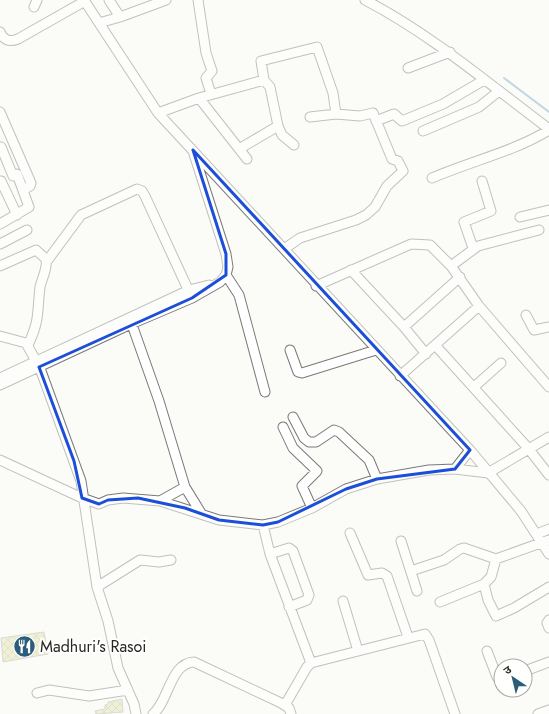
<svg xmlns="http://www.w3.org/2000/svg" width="549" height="714" font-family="Jost,'Noto Sans Devanagari',sans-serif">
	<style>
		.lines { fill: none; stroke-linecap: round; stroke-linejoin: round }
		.stream { stroke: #78a9c9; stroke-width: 2 }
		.building { fill: url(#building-cross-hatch); stroke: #b2b2af }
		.minor-casing { stroke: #797976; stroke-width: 11 }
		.minor { stroke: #fff; stroke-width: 9 }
		.marked { fill: none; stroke: #1d4ed8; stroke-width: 3; stroke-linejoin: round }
		.labels { text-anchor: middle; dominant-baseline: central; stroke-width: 4; stroke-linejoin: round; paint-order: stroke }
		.poi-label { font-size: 16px; fill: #262624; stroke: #fffffe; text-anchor: start }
	</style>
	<defs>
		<pattern id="building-cross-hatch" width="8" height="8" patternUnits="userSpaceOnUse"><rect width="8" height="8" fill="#e1e3ac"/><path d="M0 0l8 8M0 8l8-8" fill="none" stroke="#c1c394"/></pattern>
	</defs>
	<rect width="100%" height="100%" fill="#fbfcf8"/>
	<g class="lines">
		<path class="stream" d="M504,78L549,112"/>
	</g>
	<path class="building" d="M44,632L48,654L3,662L1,638Z
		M122,699L123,712L96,714L95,711L105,709V705L108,704V702Z"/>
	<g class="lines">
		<defs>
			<path id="minor" d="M84,0L158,113L470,450L521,511L549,554
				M109,0L120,17
				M198,0L206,53L212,71L206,78L211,94
				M365,0C432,35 489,84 549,129
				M34,7L37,0
				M99,23L120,17L166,0
				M0,32C4,41 10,42 18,39L85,1
				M408,68L450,52
				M264,80L261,61L317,47L333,93L336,114
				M199,98L247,159
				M0,112L31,183L30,186L23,190
				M158,113L199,98L264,80L270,87L278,126L239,149
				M376,121L394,114L402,121L443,104L484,80
				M278,126L282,135L294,145
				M423,131L479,107L499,91
				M1,147L13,176
				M432,178C471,161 513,152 549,130
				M1,181L17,215
				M520,217L549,210
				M0,224L29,207L17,174
				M0,244L27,230
				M473,248L464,222L491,211L482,181
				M284,249L300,238L356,220L366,215L375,207L387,186L403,171L398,161L392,159L373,113L360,116L336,114L310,117
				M47,261L81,215L137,189L142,191L145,196L192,298
				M0,266L36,250L46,259C48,268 42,278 40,287C37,312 40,320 28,345
				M451,266L478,246L539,230
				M351,270L404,327L426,354
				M226,275L239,295L265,392
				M316,286L411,244L430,245L451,266L479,306L549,387
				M526,315L534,330L549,327
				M130,319L159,401L185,487L201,513
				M404,327L460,277
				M0,336L26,343L36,361
				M435,345L528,448L549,475
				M290,350L298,372L302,373L376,350
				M37,360L81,481L97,587L108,621L118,668L134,704L136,714
				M400,376L479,306
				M0,378L189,290L209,285
				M0,385L131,324L192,298L220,282L226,275L228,267L226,254L194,154
				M474,387L501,363
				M293,417L304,438L309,442H316L334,430L339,432L369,460L377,479
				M283,427L293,448L317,471L302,486L312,508
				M0,460L82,498L99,504L108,500L123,498L160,501L219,520L263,525L278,522L312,508L346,489L377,479L429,470L455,469L488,473L549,437
				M455,469L470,450
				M160,501L185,487
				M263,525L270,554L311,663
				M350,533L368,575L382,573L387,576L408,637
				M537,534L549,529
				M401,541L417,591
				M270,554L289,548L293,551L309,595L307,600L289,607
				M411,571L444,560L460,549L464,548L496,559L549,540
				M484,584L488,600L496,616L514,608L549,587
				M97,587L140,560L159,562L171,560
				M343,601L358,651
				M440,602L484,584L491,577L496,559
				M549,620L547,623L549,628
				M487,651L497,677L501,678
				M525,671L549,662
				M37,693L49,690L89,696L128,690
				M285,705L307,667L311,663L425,634L429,640L455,714
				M153,714C169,701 170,663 194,662L281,703L289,708L291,714
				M538,714L549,710"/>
		</defs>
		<use href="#minor" class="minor-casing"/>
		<use href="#minor" class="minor"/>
	</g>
	<path d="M0 0H549V714H0ZM193,150L470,450L455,469L377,479L346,489L278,522L263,525L219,520L185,508L138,498L108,500L99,504L82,498L74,461L39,367L192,298L226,275V254Z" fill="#fbfcf8" fill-opacity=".55" fill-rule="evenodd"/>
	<path class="marked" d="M193,150L470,450L455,469L377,479L346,489L278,522L263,525L219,520L185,508L138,498L108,500L99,504L82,498L74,461L39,367L192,298L226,275V254Z"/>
	<defs>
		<symbol id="restaurant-disc" viewBox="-11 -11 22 22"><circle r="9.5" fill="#2b5c7a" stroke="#fffffe"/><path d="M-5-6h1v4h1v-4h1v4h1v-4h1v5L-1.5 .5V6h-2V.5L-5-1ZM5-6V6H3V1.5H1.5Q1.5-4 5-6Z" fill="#fff"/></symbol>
	</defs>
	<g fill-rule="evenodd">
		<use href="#restaurant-disc" x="12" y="634" width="25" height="25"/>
	</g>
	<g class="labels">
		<g class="poi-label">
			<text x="40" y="646">Madhuri's Rasoi</text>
		</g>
	</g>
	<g transform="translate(513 678) rotate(325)"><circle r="19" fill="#fffffe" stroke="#a8a8a7"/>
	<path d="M0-3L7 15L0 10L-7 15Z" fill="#2b5c7a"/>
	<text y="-6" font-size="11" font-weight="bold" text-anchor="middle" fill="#262624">उ</text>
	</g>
</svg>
